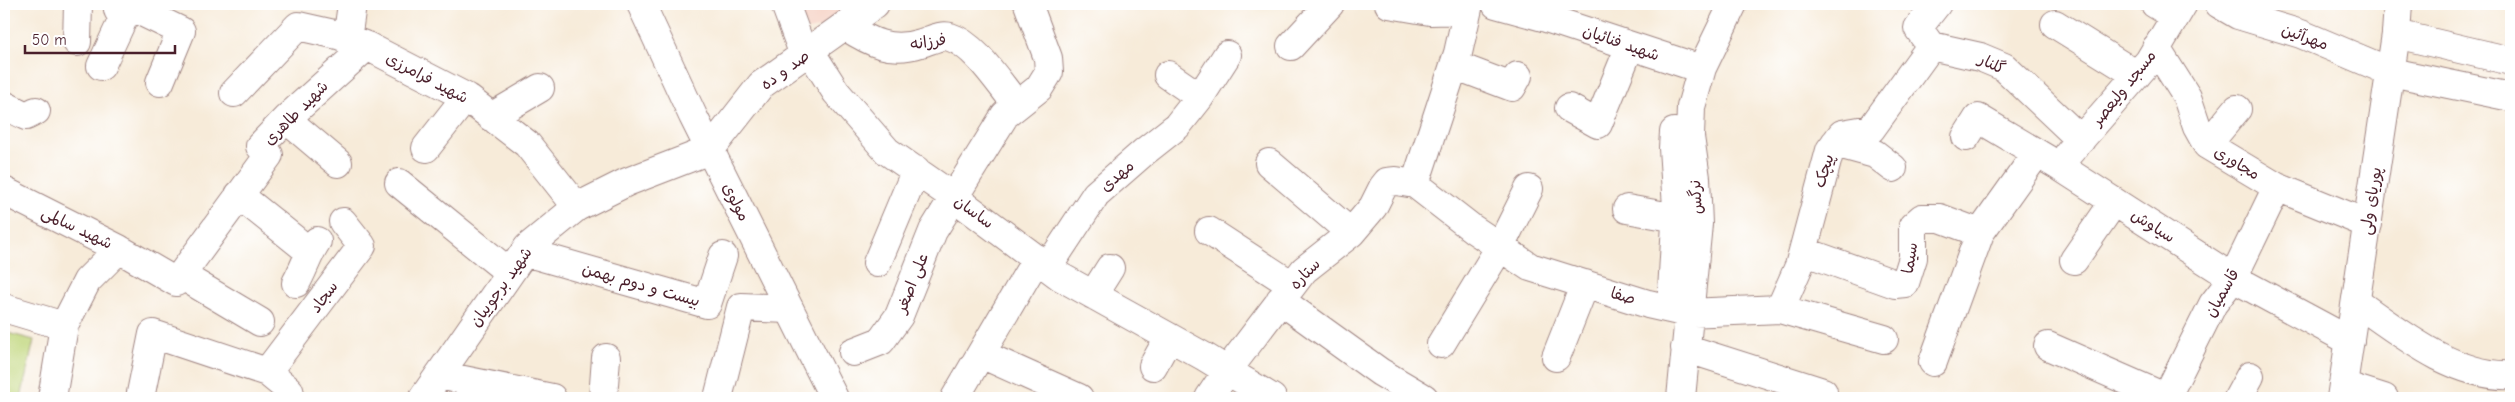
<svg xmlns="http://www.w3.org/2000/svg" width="2515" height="402" font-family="'Comic Neue','Playpen Sans Arabic',sans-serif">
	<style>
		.built { fill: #f6d2c4 }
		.green { fill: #c0d67a; stroke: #857a52 }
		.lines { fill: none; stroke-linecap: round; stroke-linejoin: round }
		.minor-casing { stroke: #a08582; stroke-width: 30 }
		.major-casing { stroke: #a08582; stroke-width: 30 }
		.minor { stroke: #fff; stroke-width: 28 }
		.major { stroke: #fff; stroke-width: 28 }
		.labels { text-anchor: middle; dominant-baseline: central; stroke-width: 4.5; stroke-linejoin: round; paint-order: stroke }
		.street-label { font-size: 16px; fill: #4a1f2b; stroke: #fff }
	</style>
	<rect width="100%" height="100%" fill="#fff"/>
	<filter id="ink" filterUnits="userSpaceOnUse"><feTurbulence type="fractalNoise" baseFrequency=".02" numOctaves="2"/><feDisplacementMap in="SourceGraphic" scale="10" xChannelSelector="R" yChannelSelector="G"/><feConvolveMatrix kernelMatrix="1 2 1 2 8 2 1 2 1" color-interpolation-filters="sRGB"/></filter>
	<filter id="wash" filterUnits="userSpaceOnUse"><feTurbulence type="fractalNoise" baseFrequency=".0096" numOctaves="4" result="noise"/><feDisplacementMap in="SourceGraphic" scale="20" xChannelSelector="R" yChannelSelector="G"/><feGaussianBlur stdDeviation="1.12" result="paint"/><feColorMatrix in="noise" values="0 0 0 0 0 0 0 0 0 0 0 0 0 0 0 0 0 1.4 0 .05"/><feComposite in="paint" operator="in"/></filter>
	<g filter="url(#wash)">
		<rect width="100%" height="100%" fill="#f7ebd9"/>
		<path class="built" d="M797,4H852L829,26L807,30Z"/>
		<path class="green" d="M4,332L34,340L21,398H4Z"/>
	</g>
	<g filter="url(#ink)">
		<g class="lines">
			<defs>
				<path id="minor" d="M125,4L181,31L160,82
					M785,4L804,55
					M1389,4L1430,11L1467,10
					M1496,4L1543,17L1689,65
					M1937,4L1918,28L1931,46L1980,57L2004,67L2081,140
					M2155,4L2175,16
					M2219,4L2238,15L2301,34L2391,72L2511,97
					M2055,24L2137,75
					M845,26C870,42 890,53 921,43C929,41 941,34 950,37C976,45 1000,85 1017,105
					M2396,34L2511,61
					M347,40L352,4
					M77,42L78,4
					M1291,46L1330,4
					M2156,48L2187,97L2197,127L2207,145L2277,187L2368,224
					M810,51L836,92L887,151L955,198L1061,277L1205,357L1272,398
					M1454,65L1512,87L1518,76
					M101,66L123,19L118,10
					M1168,75L1200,97
					M234,93L298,26L338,35L367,46L466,97L527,144L577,207
					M4,105L26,116L36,111
					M1569,108L1598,124L1630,46
					M491,117L540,88
					M286,119L338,163
					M1966,137L1978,118L2057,165L2233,278L2350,341
					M1835,143L1875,154L1893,168
					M2207,145L2237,109
					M426,148L466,97
					M2069,153L2149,61L2183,4
					M1269,163L1351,233
					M399,183L510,273
					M1415,184L1458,53L1469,4
					M4,191L119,249L87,281L64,326L52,398
					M239,195L310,252
					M1627,209L1677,218
					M1209,231L1292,285
					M119,249L176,282L269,155L260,146L286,119L367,46
					M1803,251L1895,284L1905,283L1913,258V226L1922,218H1940L1980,233
					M525,252L707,304L723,256
					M2074,260L2114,202
					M877,263L916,170
					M1048,267L1096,194L1144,152L1177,126L1200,97L1227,55
					M181,275L260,322
					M296,283C304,269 308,254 317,241
					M1672,291L1677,207L1673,148L1674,132
					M1093,295L1110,268
					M1280,300L1380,372L1424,398
					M2356,302C2399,332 2455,378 2511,375
					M4,308L64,326
					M1780,309L1799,266L1830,150L1842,134L1871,129L1931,46
					M1441,344L1500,247L1529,189
					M2048,346L2167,398
					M1685,348L1823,392
					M853,352L881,341L899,316L933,231L1005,115L1039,88L1049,72L1048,58L1028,4
					M981,354L1079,398
					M1556,357L1585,284
					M1933,362L1980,233L2037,153
					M1153,366L1169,337
					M267,372L362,246L343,222
					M439,375L552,398
					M2343,385L2384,398
					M140,398L153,334L267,372L289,390L291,398
					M423,398L528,247L577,207L627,182L710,150L761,85L875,4
					M603,398L606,358
					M718,398L741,307L789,309
					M955,398L1037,258
					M1209,398L1227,371L1304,270L1351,233L1373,207L1383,187L1387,182L1396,181L1415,184L1473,229L1530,267L1648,304L1688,313L1780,309L1884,339
					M1681,398L1698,224L1696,178L1690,137L1691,107L1702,68L1733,4
					M2166,398L2213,304L2233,278L2277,187
					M2238,398L2250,376"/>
				<path id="major" d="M641,4L693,116L834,398
					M2341,398L2396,34L2398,4"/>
			</defs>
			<use href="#minor" class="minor-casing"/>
			<use href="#major" class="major-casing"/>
			<use href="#minor" class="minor"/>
			<use href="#major" class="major"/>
		</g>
	</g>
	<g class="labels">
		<g class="street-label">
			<text transform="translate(2305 37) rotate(20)">مهرآئین</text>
			<text transform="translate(928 42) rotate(-8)">فرزانه</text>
			<text transform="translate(1621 43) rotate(19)">شهید فنائیان</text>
			<text transform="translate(1992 64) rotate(26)">گلنار</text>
			<text transform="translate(785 70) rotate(-36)">صد و ده</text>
			<text transform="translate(427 78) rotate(28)">شهید فرامرزی</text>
			<text transform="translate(2124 88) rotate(-51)">مسجد ولیعصر</text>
			<text transform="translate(296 113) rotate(-45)">شهید طاهری</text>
			<text transform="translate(2237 163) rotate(31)">مجاوری</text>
			<text transform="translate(1824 171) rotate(-73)">پیچک</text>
			<text transform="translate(1117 176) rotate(-41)">مهدی</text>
			<text transform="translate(1696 197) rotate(-93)">نرگس</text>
			<text transform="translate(2371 201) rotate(-81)">پوریای ولی</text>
			<text transform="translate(736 202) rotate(63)">مولوی</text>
			<text transform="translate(974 212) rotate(36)">ساسان</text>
			<text transform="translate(2153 226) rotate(32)">سیاوش</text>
			<text transform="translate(77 228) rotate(26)">شهید سالمی</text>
			<text transform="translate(1910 258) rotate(-81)">سیما</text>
			<text transform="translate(1305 274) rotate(-46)">ستاره</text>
			<text transform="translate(912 283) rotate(-68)">علی اصغر</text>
			<text transform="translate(641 285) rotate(16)">بیست و دوم بهمن</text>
			<text transform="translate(501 287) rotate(-54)">شهید برجوییان</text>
			<text transform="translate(2222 293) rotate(-60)">قاسمیان</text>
			<text transform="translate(1623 296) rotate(17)">صفا</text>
			<text transform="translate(324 297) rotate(-53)">سجاد</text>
		</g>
	</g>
	<rect width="2515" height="402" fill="none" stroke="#fff" stroke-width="20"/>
	<path d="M25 45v8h150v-8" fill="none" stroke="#4a1f2b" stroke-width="2.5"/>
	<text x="32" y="45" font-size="15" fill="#4a1f2b" stroke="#ffffff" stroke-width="4" paint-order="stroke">50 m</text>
</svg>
